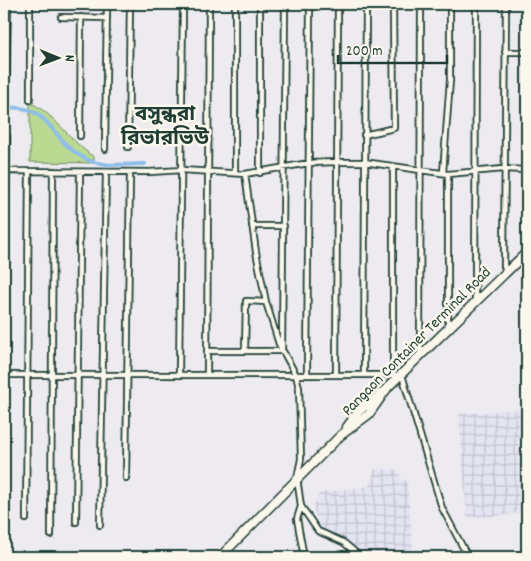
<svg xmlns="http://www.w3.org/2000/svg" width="531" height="561" font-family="Dekko,'Noto Sans Bengali',sans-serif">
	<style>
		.industrial { fill: url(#industrial-grid) }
		.park { fill: #bad991; stroke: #6c8b62 }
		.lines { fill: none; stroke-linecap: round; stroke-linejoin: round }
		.canal { stroke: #8ebee9; stroke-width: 4 }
		.street-casing { stroke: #1f3d34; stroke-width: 8 }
		.highway-casing { stroke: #1f3d34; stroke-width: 11 }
		.street { stroke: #fbf7ec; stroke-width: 4.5 }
		.highway { stroke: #fbf7ec; stroke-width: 8 }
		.labels { text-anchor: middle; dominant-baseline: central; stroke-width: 5; stroke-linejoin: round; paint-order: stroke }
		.street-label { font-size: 16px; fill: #1f3d34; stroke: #fbf7ec }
		.district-label { font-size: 21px; font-weight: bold; fill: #1f3d34; stroke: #fbf7ec }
	</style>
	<defs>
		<pattern id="industrial-grid" width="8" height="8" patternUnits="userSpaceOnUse" patternTransform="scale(1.25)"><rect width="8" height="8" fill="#e3e3f1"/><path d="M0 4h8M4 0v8" fill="none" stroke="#c2c4cf"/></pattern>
	</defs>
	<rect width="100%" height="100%" fill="#edebef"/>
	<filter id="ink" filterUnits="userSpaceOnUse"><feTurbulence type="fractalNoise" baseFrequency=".02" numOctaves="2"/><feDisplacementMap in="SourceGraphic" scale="10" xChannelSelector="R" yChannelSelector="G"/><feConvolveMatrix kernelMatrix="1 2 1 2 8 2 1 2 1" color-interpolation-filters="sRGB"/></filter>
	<g filter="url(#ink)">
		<path class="industrial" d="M527,409V513L467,518L459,414Z
			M375,469L398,470L402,480L407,481L413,552L356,555L347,550L342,539L324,532L319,525L313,508L319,493L369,486Z"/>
		<path class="park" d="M30,103C51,110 72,143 94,157V163L30,162Z"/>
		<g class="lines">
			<path class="canal" d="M4,108C52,103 50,141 84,158C102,168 125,164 145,164"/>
			<defs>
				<path id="street" d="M235,4V173
					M506,4L504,266L506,272
					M61,17L107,18
					M505,52H527
					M6,87L8,4
					M30,100V4
					M364,135L394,128L393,4
					M80,136L81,17
					M128,147L130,4
					M105,149L107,4
					M4,171L150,172L182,170L245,174L309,163L336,162H364L448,174L503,169L527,170
					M260,173V4
					M443,173L450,80V4
					M245,174L256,252L266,302L279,344L296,375L299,388L301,459L297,478L301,506L297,519L304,557
					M448,174V330
					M252,226H284
					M475,302L476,4
					M4,303L7,137
					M207,351H282L285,4
					M245,351L246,301L266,302
					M420,355L421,4
					M4,375H402L442,508L468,557
					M179,375L183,4
					M207,375L209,4
					M307,375L310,4
					M336,375L338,4
					M364,375L366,4
					M393,375V166
					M126,478L130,172
					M301,506L318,531L343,542L361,557H388
					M26,519L29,171
					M76,522L80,172
					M100,525L106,172
					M51,535L53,171"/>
				<path id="highway" d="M347,427L358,412L385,390
					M220,557L341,435L369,414L388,387L527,252"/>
			</defs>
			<use href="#street" class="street-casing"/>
			<use href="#highway" class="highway-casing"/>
			<use href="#street" class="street"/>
			<use href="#highway" class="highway"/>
		</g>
	</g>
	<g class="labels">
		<g class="street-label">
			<text transform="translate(417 342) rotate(-45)">Pangaon Container Terminal Road</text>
		</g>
		<g class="district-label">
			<text x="165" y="116">বসুন্ধরা<tspan x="165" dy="24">রিভারভিউ</tspan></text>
		</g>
	</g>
	<rect width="531" height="561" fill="none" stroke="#fbf7ec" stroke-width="20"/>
	<rect x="10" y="10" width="511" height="541" fill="none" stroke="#1f3d34" stroke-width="2" filter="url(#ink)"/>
	<g transform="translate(58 58) rotate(91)" stroke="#fbf7ec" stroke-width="4" paint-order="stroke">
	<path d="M0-4L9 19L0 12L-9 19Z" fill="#1f3d34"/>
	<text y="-8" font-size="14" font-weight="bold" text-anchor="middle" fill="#1f3d34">N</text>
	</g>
	<path d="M338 55v8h109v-8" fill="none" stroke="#1f3d34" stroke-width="2.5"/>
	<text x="346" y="55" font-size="15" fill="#1f3d34" stroke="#fbf7ec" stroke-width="4" paint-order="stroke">200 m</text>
</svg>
